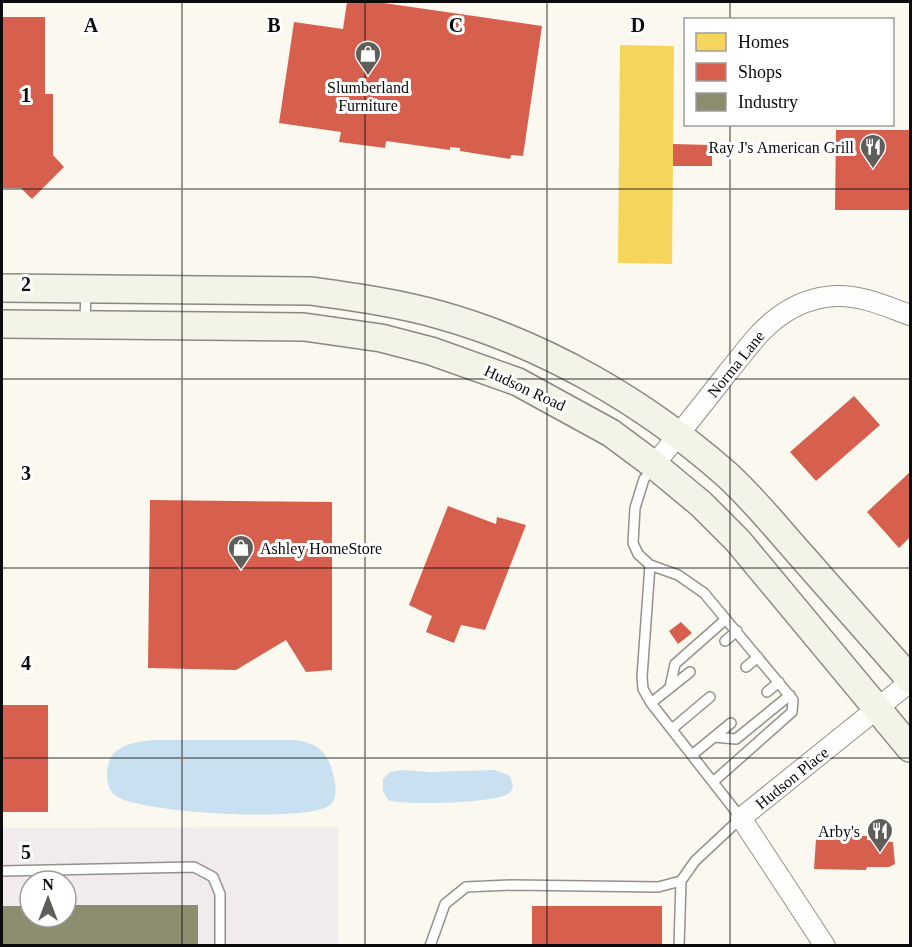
<svg xmlns="http://www.w3.org/2000/svg" width="912" height="947" font-family="'Times New Roman',serif">
	<style>
		.industrial { fill: #f1ebec; fill-rule: evenodd }
		.water { fill: #c9e0f0 }
		.homes { fill: #f6d55c }
		.shops { fill: #d6604d }
		.industry { fill: #8c8c6e }
		.lines { fill: none; stroke-linecap: round; stroke-linejoin: round }
		.lane-casing { stroke: #93928e; stroke-width: 12 }
		.street-casing { stroke: #93928e; stroke-width: 22 }
		.secondary-casing { stroke: #898884; stroke-width: 30 }
		.lane { stroke: #fefefd; stroke-width: 9 }
		.street { stroke: #fefefd; stroke-width: 20 }
		.secondary { stroke: #f4f3e8; stroke-width: 27 }
		.grid { fill: none; stroke: #0b0b0b; stroke-width: 1.5; stroke-opacity: 0.55 }
		.labels { text-anchor: middle; dominant-baseline: central; stroke-width: 6; stroke-linejoin: round; paint-order: stroke }
		.poi-label { font-size: 16px; fill: #0b0b0b; stroke: #fff; text-anchor: end }
		.street-label { font-size: 16px; fill: #0b0b0b; stroke: #fff }
		.grid-label { font-size: 20px; text-anchor: middle; font-weight: bold; fill: #0b0b0b; stroke: #fff; stroke-width: 6; stroke-linejoin: round; paint-order: stroke }
	</style>
	<rect width="100%" height="100%" fill="#faf8ef"/>
	<path class="industrial" d="M338,827V945H2V828ZM30,881H66V917H30Z"/>
	<path class="water" d="M153,740H292C321,742 330,755 335,783C336,791 336,799 330,805C309,823 142,813 118,797C110,793 108,786 107,778C106,747 127,743 153,740Z
		M402,770L429,772L495,770L510,776L513,786C511,791 512,791 508,794C493,803 405,806 388,800L383,791V779L390,772Z"/>
	<path class="homes" d="M620,45L674,46L672,264L618,263Z"/>
	<path class="shops" d="M347,2H377L542,26L523,156L511,155L510,159L460,151V148L450,147V150L386,141L385,148L339,142L341,132L279,123L294,22L343,29Z
		M2,17H45V94H53V155L64,167L32,199L21,188H2Z
		M836,130H910V210H835Z
		M673,144L712,145V166H673Z
		M854,396L880,425L816,481L790,452Z
		M910,472V537L899,548L867,512Z
		M150,500L332,502V670L306,672L286,640L236,670L148,668Z
		M448,506L496,524L497,517L526,525L485,630L461,625L454,643L426,632L432,616L409,605Z
		M681,622L692,633L678,644L669,631Z
		M2,705H48V812H2Z
		M844,836H867V840L893,842L895,864L889,867H867L866,870L814,869L816,839H845Z
		M532,906H662V946H532Z"/>
	<path class="industry" d="M66,905H198V946H2V906H30V917H66Z"/>
	<g class="lines">
		<defs>
			<path id="lane" d="M85,321L86,290
				M653,468L644,479L635,508L633,543L638,554L650,565L642,677L643,689L651,703L741,818L695,861L681,881L679,946
				M650,565L678,575L704,593L793,700L792,712L713,782
				M725,641L737,631
				M746,667L758,657
				M670,687L675,664L726,619
				M767,692L779,682
				M651,703L690,672
				M672,729L710,697
				M714,737L736,739L790,695
				M692,755L731,723
				M2,871L194,867L213,877L220,894V946
				M430,946L445,904L466,887L512,885L658,887L681,881"/>
			<path id="street" d="M654,465C679,434 704,403 728,372C743,354 757,333 777,318C794,305 814,297 836,296C862,295 887,307 910,315
				M825,946L741,818L910,682"/>
			<path id="secondary" d="M2,288L311,291C354,297 398,303 440,315C544,344 644,402 725,473C752,497 775,526 799,553C836,595 873,637 910,679
				M2,324L304,327L381,338L431,351L518,382L611,433L654,465L701,504L738,541L910,748"/>
		</defs>
		<use href="#lane" class="lane-casing"/>
		<use href="#street" class="street-casing"/>
		<use href="#secondary" class="secondary-casing"/>
		<use href="#lane" class="lane"/>
		<use href="#street" class="street"/>
		<use href="#secondary" class="secondary"/>
	</g>
	<path class="grid" d="M182,2V946M365,2V946M547,2V946M730,2V20M730,124V946M2,189H910M2,379H910M2,568H910M2,758H910"/>
	<defs>
		<symbol id="shop-pin" viewBox="-11 -11 22 30"><path d="M0 17L-7.5 6A9.5 9.5 0 1 1 7.5 6Z" fill="#5f5e5b" stroke="#fff"/><path d="M-5-2.5h2.3a2.7 3.5 0 0 1 5.4 0H5L5.5 6h-11ZM-1.5-2.5h3a1.5 2.3 0 0 0-3 0Z" fill="#fff"/></symbol>
		<symbol id="restaurant-pin" viewBox="-11 -11 22 30"><path d="M0 17L-7.5 6A9.5 9.5 0 1 1 7.5 6Z" fill="#5f5e5b" stroke="#fff"/><path d="M-5-6h1v4h1v-4h1v4h1v-4h1v5L-1.5 .5V6h-2V.5L-5-1ZM5-6V6H3V1.5H1.5Q1.5-4 5-6Z" fill="#fff"/></symbol>
	</defs>
	<g fill-rule="evenodd">
		<use href="#shop-pin" x="353" y="39" width="30" height="40"/>
		<use href="#restaurant-pin" x="858" y="132" width="30" height="40"/>
		<use href="#shop-pin" x="226" y="533" width="30" height="40"/>
		<use href="#restaurant-pin" x="865" y="816" width="30" height="40"/>
	</g>
	<g class="labels">
		<g class="poi-label">
			<text x="368" y="87" text-anchor="middle">Slumberland<tspan x="368" dy="18">Furniture</tspan></text>
			<text x="854" y="147">Ray J's American Grill</text>
			<text x="260" y="548" text-anchor="start">Ashley HomeStore</text>
			<text x="860" y="831">Arby's</text>
		</g>
		<g class="street-label">
			<text transform="translate(736 364) rotate(-51)">Norma Lane</text>
			<text transform="translate(525 388) rotate(25)">Hudson Road</text>
			<text transform="translate(792 778) rotate(-39)">Hudson Place</text>
		</g>
	</g>
	<g class="grid-label">
		<text x="91" y="32">A</text>
		<text x="274" y="32">B</text>
		<text x="456" y="32">C</text>
		<text x="638" y="32">D</text>
		<text x="26" y="102">1</text>
		<text x="26" y="291">2</text>
		<text x="26" y="480">3</text>
		<text x="26" y="670">4</text>
		<text x="26" y="859">5</text>
	</g>
	<rect width="912" height="947" fill="none" stroke="#0b0b0b" stroke-width="6"/>
	<rect x="684" y="18" width="210" height="108" fill="#ffffff" stroke="#9d9d9d" stroke-width="1.5"/>
	<rect x="696" y="33" width="30" height="18" fill="#f6d55c" stroke="#9d9d9d" stroke-width="1.5"/>
	<text x="738" y="48" font-size="18" fill="#0b0b0b">Homes</text>
	<rect x="696" y="63" width="30" height="18" fill="#d6604d" stroke="#9d9d9d" stroke-width="1.5"/>
	<text x="738" y="78" font-size="18" fill="#0b0b0b">Shops</text>
	<rect x="696" y="93" width="30" height="18" fill="#8c8c6e" stroke="#9d9d9d" stroke-width="1.5"/>
	<text x="738" y="108" font-size="18" fill="#0b0b0b">Industry</text>
	<g transform="translate(48 899)"><circle r="28" fill="#ffffff" stroke="#9d9d9d" stroke-width="1.5"/>
	<path d="M0-4.5L10 22L0 15L-10 22Z" fill="#5f5e5b"/>
	<text y="-9" font-size="16" font-weight="bold" text-anchor="middle" fill="#0b0b0b">N</text>
	</g>
</svg>
